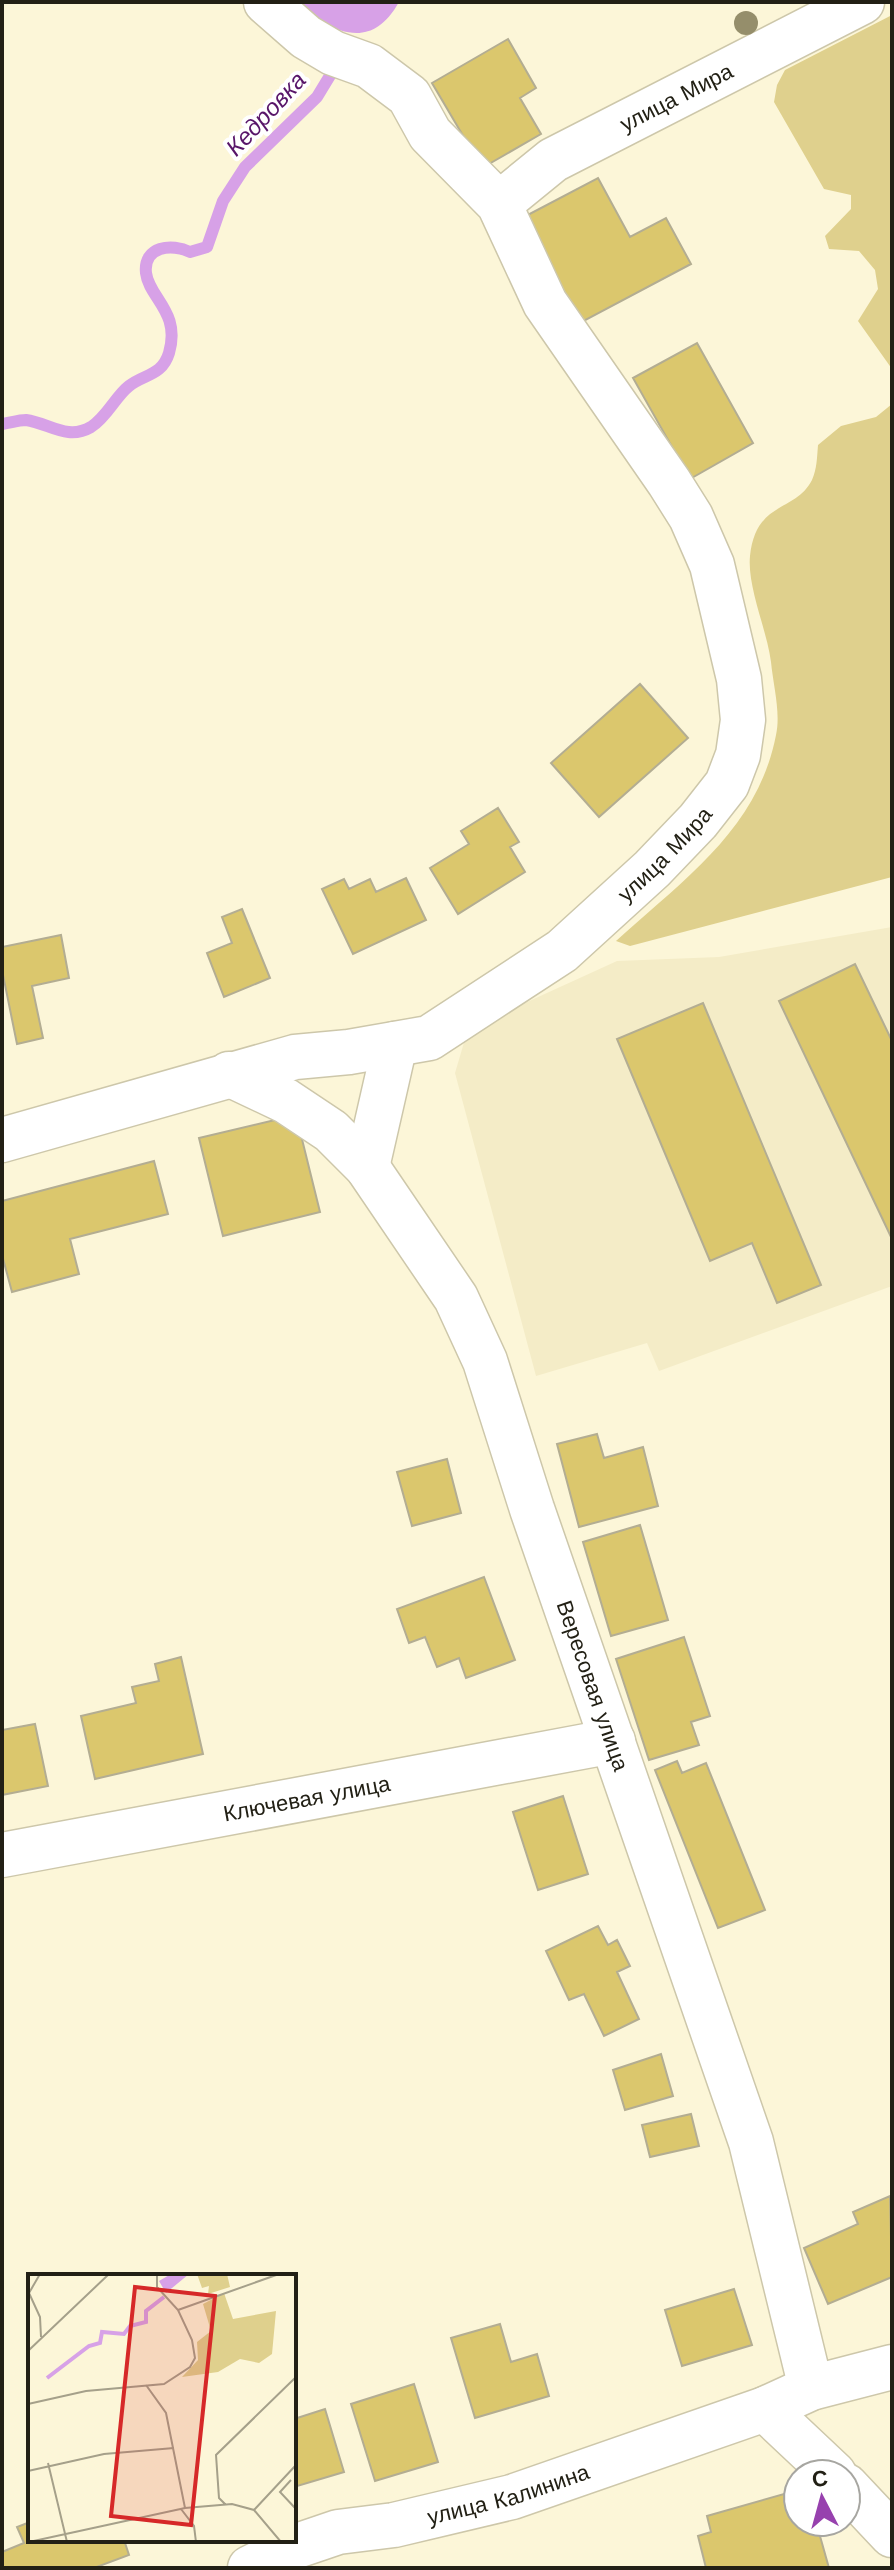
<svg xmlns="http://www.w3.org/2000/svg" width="894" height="2570" font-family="'Work Sans',sans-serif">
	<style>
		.built { fill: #f4ecc7 }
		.green { fill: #dfd08d }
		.water { fill: #d7a1e7 }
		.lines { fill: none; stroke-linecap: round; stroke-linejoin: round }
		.stream { stroke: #d7a1e7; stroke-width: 12 }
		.building { fill: #dbc76d; stroke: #b3ad92; stroke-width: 2 }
		.minor-casing { stroke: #cdc7aa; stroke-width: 47 }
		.minor { stroke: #fff; stroke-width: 44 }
		.tree { fill: #958e6b }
		.labels { text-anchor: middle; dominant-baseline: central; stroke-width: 8; stroke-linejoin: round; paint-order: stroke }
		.street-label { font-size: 22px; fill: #222015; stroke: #fff }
		.water-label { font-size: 24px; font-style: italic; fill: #581569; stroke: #fff }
		.inset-river { fill: none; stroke: #d7a1e7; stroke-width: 4 }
		.inset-road { fill: none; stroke: #a5a08a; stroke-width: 2 }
		.view { fill: #d62828; fill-opacity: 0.15; stroke: #d62828; stroke-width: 4 }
		.inset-edge { fill: none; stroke: #222015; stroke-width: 4 }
	</style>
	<rect width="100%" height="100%" fill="#fcf6d8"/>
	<path class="built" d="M892,927V1286L659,1371L647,1343L536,1376L455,1073L468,1029L617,961L719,957Z"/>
	<path class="green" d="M892,15V369L858,321L878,289L875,270L859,251L829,249L825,236L851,209V195L824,189L774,102L777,85L785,70Z
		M892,404V877L630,946L616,941C683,880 758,829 776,735C781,713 773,684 771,662C767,630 747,587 750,556C756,500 795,513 812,480C817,469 817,457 818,445L841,426L876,417Z"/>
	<path class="water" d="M290,2H399C368,57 328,27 290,2Z"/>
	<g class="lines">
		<path class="stream" d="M2,424C9,423 19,420 26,420C49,423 67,441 91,427C107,417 115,397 129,386C144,374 162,376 169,353C181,312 149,298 146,273C143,246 172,243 190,252L207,247L223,201L245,167L317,97L334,69"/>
	</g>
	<path class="building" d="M508,39L536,88L520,98L541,134L482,168L432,83Z
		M598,178L630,237L666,218L691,264L578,324L522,218Z
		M697,343L753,443L690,479L633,378Z
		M640,684L688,738L599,817L551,763Z
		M498,808L519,842L510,847L525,872L458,914L430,868L469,844L461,831Z
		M406,878L426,920L353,954L322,889L344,879L349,889L370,879L376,892Z
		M242,909L270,978L224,997L207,953L232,943L222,917Z
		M61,935L69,978L32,986L43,1038L17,1044L2,970V947Z
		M855,964L892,1041V1239L779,1001Z
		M703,1003L821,1285L777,1303L752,1243L710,1261L617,1039Z
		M296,1115L320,1212L223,1236L199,1138Z
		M154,1161L168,1214L70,1239L79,1274L12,1292L2,1255V1201Z
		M597,1434L604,1458L643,1447L658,1506L579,1527L557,1444Z
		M447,1459L461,1513L412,1526L397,1472Z
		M640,1525L668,1620L611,1636L583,1542Z
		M484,1577L515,1660L466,1678L459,1658L437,1667L425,1637L409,1643L397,1609Z
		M684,1637L710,1716L691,1722L699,1745L649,1760L616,1659Z
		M181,1657L203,1754L95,1779L81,1716L136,1703L132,1687L159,1681L155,1664Z
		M35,1724L48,1786L2,1795V1730Z
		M677,1761L682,1773L706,1763L765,1910L718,1928L655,1770Z
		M563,1796L588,1874L538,1890L513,1812Z
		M598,1926L608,1945L617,1940L630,1966L617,1972L639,2019L604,2036L584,1994L569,2000L546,1951Z
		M661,2054L673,2096L625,2110L613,2070Z
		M691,2114L699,2146L650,2157L642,2125Z
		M890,2196L892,2277L828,2304L804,2248L858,2224L853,2212Z
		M734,2289L752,2345L682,2366L665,2310Z
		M500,2324L511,2362L537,2354L549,2396L475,2418L451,2338Z
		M414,2384L438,2462L375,2481L351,2404Z
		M325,2409L344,2472L294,2487V2419Z
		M798,2490V2522H816L829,2568H706L698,2536L711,2532L707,2516Z
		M30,2522V2540H124L129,2555L94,2568H2V2552L24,2543L17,2527Z"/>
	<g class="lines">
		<defs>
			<g id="minor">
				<path id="s1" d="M499,204L553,160L862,2"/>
				<path id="s2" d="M229,1074L286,1101L331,1131L367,1167L456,1298L485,1361L532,1509L751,2142L811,2388"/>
				<path id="s3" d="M2,1140L295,1057L349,1052L429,1038L562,951L652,869L698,821L727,784L738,755L743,720L739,679L712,565L691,517L669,482L545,303L499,204L430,134L409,96L369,66L333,53L306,37L266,2"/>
				<path d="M367,1167L395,1044"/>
				<path id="s4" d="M2,1855L613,1741"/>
				<path d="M765,2409L834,2474"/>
				<path d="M846,2486L892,2535"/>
				<path id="s5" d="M250,2568L288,2549L338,2532L394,2525L512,2497L765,2409L811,2388L892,2367"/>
			</g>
		</defs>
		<use href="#minor" class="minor-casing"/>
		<use href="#minor" class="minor"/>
	</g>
	<circle class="tree" cx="746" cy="23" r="12"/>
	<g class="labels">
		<g class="street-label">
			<text stroke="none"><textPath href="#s1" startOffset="208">улица Мира</textPath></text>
			<text stroke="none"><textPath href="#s3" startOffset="740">улица Мира</textPath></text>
			<text stroke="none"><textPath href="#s2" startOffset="738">Вересовая улица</textPath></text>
			<text stroke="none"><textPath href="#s4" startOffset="310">Ключевая улица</textPath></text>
			<text stroke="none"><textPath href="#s5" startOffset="270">улица Калинина</textPath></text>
		</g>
		<g class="water-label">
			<text transform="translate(266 114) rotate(-47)">Кедровка</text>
		</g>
	</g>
	<g transform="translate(28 2274)">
		<rect width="268" height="268" fill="#fcf6d8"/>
		<path d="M169,0H199L202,13L180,20L181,12L174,14ZM196,19L205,45L248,37L244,80L231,89L212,85L190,98L154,103L170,86L169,68L183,57L175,30Z" fill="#dfd08d"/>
		<path d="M143,0H161L138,19L131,7Z" fill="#d7a1e7"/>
		<path class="inset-river" d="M19,104L61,72L72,69L74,58L96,60L102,52L118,48V37L136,23"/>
		<path class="inset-road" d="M12,0L1,19L12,43L13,63M150,36L251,0M0,77L81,0M118,111L138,139L157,234M0,130L58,117L136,110L162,93L167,84L164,66L150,36L129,13V0M20,189L39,268M0,197L76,180L146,174M263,206L252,218L268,235M198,231L191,224L188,181L268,103M153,235L166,252L168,268M226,236L268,191M1,268L157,234L204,230L226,236L253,268"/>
		<path class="view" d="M107,13L187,22L163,251L83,242Z"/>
		<rect width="268" height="268" class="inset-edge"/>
	</g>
	<rect width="894" height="2570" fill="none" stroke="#222015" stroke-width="8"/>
	<g transform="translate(822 2498) rotate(354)"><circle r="38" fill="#ffffff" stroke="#a7a6a1" stroke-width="2"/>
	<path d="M0-6L14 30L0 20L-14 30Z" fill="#9741ae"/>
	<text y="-12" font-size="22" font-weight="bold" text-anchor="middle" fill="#222015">С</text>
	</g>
</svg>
